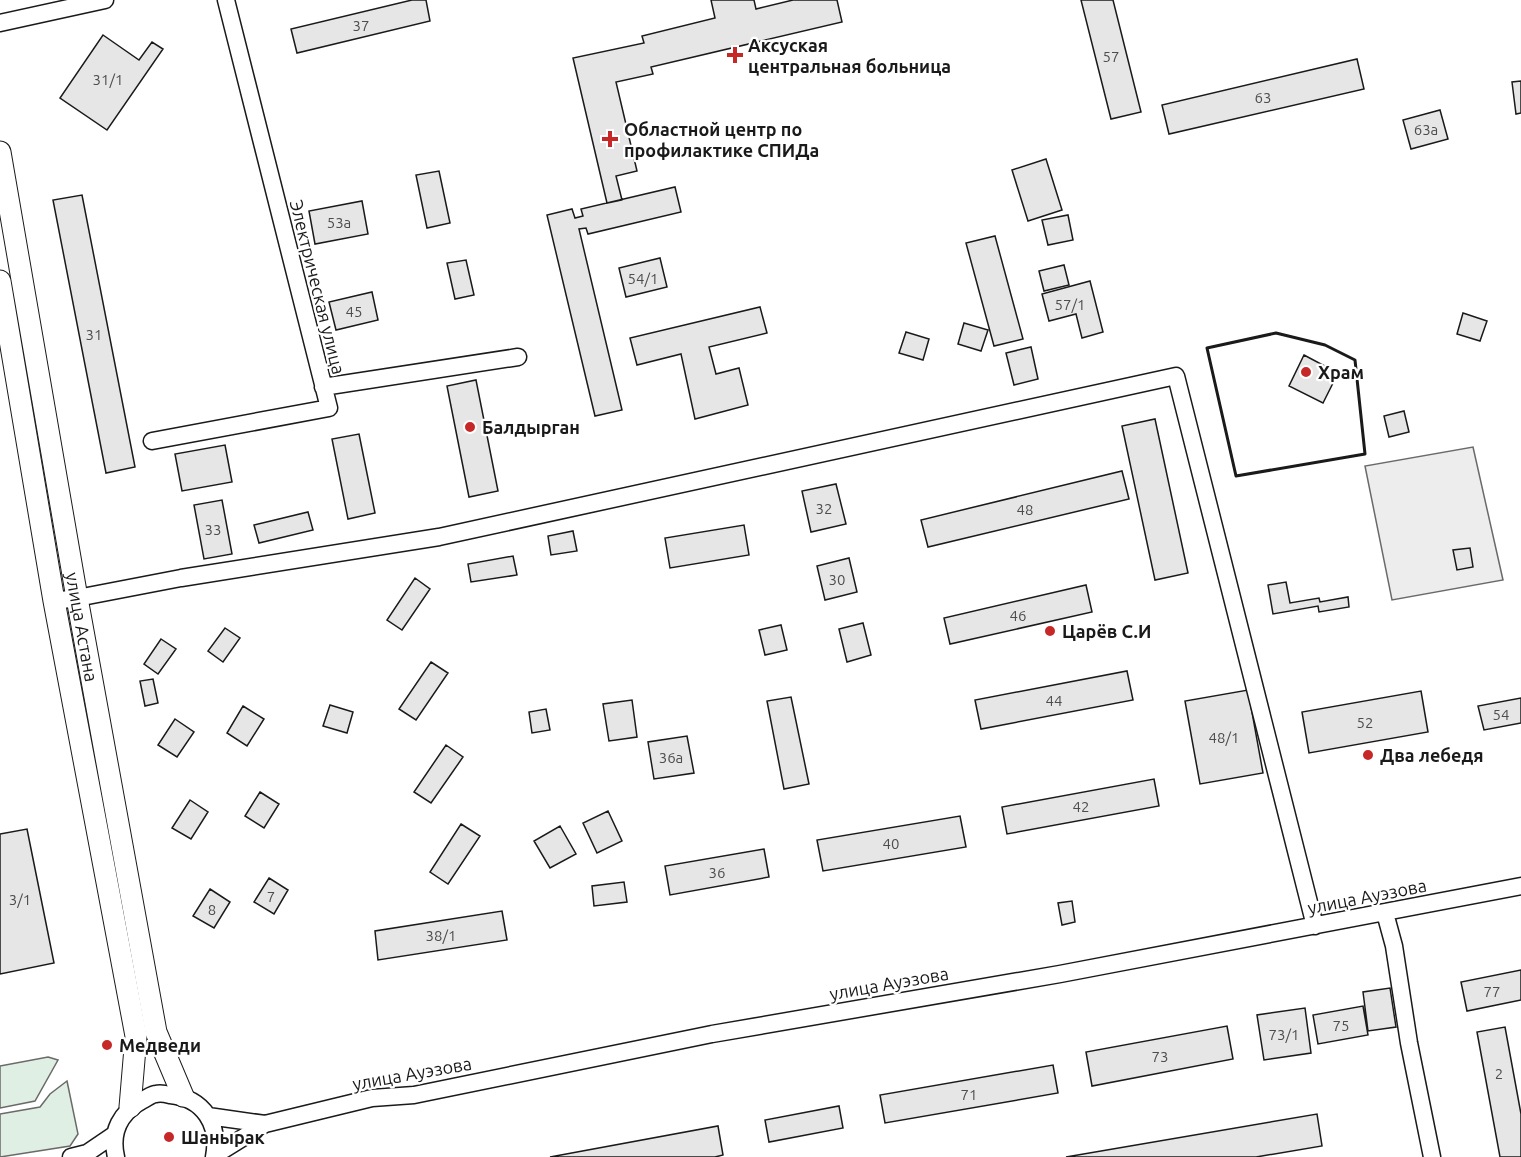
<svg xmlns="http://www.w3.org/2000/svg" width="1521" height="1157" font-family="Ubuntu,sans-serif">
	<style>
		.green { fill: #e0efe3; stroke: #6a6a6a; stroke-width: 1.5 }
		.parking { fill: #ededed; stroke: #6a6a6a; stroke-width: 1.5 }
		.building { fill: #e6e6e6; stroke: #1a1a1a; stroke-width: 1.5 }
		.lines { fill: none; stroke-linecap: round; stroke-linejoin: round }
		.minor-casing { stroke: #1a1a1a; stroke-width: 19 }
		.major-casing { stroke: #1a1a1a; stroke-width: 23 }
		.minor { stroke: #fff; stroke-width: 16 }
		.major { stroke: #fff; stroke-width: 21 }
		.wall { stroke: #1a1a1a; stroke-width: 3 }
		.poi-dot { fill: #c62828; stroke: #fff; stroke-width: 2 }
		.labels { text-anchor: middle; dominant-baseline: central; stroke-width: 4.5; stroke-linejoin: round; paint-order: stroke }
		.number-label { font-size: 15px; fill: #4d4d4d }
		.poi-label { font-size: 18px; font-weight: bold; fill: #1a1a1a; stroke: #fff; text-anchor: start }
		.street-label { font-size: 18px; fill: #1a1a1a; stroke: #fff }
	</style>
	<rect width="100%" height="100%" fill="#fff"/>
	<path class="green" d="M48,1057L58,1060L35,1101L0,1108V1066Z
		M67,1081L78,1134L70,1146L0,1157V1114L40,1107L50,1094Z"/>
	<path class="parking" d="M1473,447L1503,580L1392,600L1365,466Z"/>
	<path class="building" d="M412,0H426L430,21L297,53L291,29Z
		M711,0H754L756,9L793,0H837L842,22L651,67L653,74L616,82L637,171L616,176L622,200L607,203L573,58L644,43L642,36L715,18Z
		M1081,0H1113L1141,112L1111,119Z
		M103,35L139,60L152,42L163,49L107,130L60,98Z
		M1357,59L1364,89L1169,134L1162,105Z
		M1521,81V113L1516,114L1512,82Z
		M1440,110L1448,139L1411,149L1403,120Z
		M1046,159L1062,210L1028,221L1012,170Z
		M439,171L450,223L427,228L416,175Z
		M675,187L681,212L588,234L586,228L579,229L622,410L595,416L547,215L572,209L575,218L583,216L581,209Z
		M82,195L135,467L106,473L53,200Z
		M362,201L368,234L315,244L309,211Z
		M1068,215L1073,240L1048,245L1042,220Z
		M995,236L1023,339L994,346L966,243Z
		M660,258L667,287L626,297L619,268Z
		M466,260L474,295L455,299L447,263Z
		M1064,265L1069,285L1044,291L1039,271Z
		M1090,281L1103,332L1082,338L1076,314L1049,321L1042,294Z
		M372,292L378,320L336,330L329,302Z
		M760,307L767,333L709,347L716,374L739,368L748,405L695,419L681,354L637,365L630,338Z
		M1463,313L1487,321L1480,341L1457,334Z
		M964,323L988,330L981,351L958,344Z
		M906,332L929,339L923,360L899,353Z
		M1031,347L1038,379L1014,385L1006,353Z
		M1304,355L1338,373L1323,403L1289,386Z
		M476,380L498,491L469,497L447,386Z
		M1404,411L1409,432L1389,437L1384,416Z
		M1155,419L1188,573L1155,580L1122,426Z
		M359,434L375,513L348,519L332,439Z
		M225,445L232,482L182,491L175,454Z
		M1122,471L1129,499L928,547L921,520Z
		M836,484L846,524L811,532L802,491Z
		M222,500L232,554L204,559L194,505Z
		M308,512L313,530L259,543L254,525Z
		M744,525L749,555L670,568L665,538Z
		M573,531L577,551L551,555L548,536Z
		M1470,548L1473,567L1457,570L1453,550Z
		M513,556L517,575L471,582L468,564Z
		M849,558L857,592L825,600L817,566Z
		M415,578L430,589L402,630L387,620Z
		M1286,582L1290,603L1319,598L1320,602L1348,597L1349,607L1319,612L1318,606L1273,614L1268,585Z
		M1086,585L1092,612L950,644L944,618Z
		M863,623L871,655L847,662L839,629Z
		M781,625L787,650L765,655L759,630Z
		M225,628L240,638L223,662L208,651Z
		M161,639L176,649L158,674L144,664Z
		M431,662L448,673L416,720L399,709Z
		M1127,671L1133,700L981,729L975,700Z
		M153,679L158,703L145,706L140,681Z
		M1248,690L1263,773L1200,784L1185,701Z
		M1421,691L1428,732L1309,753L1302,712Z
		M791,697L809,784L784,789L767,701Z
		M1521,698V723L1484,730L1478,706Z
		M632,700L637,737L609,741L603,704Z
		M330,705L353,712L347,733L323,726Z
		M243,706L264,719L247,746L227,733Z
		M546,709L550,730L532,733L529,712Z
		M175,719L194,732L177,757L158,745Z
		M687,736L694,773L654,779L648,742Z
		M446,745L463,757L431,803L414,792Z
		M1154,779L1159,806L1007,834L1002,807Z
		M260,792L279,804L264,828L245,816Z
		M190,800L208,812L191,839L172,828Z
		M608,811L622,841L597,853L583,823Z
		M960,816L966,847L823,871L817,840Z
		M461,824L480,836L448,884L430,872Z
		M560,826L576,854L550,868L534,841Z
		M27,829L54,963L0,974V834Z
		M764,849L769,877L670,895L665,866Z
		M269,878L288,890L274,914L254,902Z
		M624,882L627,902L594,906L592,886Z
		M210,889L230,902L214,928L193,916Z
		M1072,901L1075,922L1062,925L1058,903Z
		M502,911L507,940L378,960L375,931Z
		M1521,970V1000L1467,1011L1461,982Z
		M1390,988L1396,1027L1368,1031L1363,992Z
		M1363,1006L1368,1035L1318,1044L1313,1015Z
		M1305,1008L1311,1053L1264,1060L1257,1015Z
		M1227,1026L1233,1059L1092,1086L1086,1052Z
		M1505,1027L1521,1114V1157H1500L1477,1032Z
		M1053,1065L1058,1093L885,1123L880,1095Z
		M839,1106L843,1128L769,1142L765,1120Z
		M1317,1114L1322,1146L1256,1157H1066Z
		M718,1126L723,1155L715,1157H550Z"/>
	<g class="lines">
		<defs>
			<path id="minor" d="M0,23L105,0
				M323,387L518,357
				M152,441L329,408L226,0
				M54,601L77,598L181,578L439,537L1176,376L1315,926
				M1385,913L1394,946L1409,1043L1432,1157
				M208,1116L265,1124
				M215,1155L265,1124L372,1098L414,1095L712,1034L1060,974L1521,886
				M71,1157L87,1153L115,1134
				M116,1157C110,1131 121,1112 143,1100C147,1098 152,1094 156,1094C160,1093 166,1094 170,1095C204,1098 220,1125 214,1157"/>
			<g id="major">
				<path id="s1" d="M0,152L77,598L156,1032L183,1096"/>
				<path d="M0,281L54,601L136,1036L130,1107"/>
			</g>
		</defs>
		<use href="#minor" class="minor-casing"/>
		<use href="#major" class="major-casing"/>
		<use href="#minor" class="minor"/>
		<use href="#major" class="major"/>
		<path class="wall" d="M1276,333L1325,345L1355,360L1365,454L1236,476L1207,348Z"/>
	</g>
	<g class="poi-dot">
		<path d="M732 46h6v6h6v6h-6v6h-6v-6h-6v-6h6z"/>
		<path d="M607 130h6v6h6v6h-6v6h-6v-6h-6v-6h6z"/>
		<circle cx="1306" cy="372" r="6"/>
		<circle cx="470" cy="427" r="6"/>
		<circle cx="1050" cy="631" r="6"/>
		<circle cx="1368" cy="755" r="6"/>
		<circle cx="107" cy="1045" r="6"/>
		<circle cx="169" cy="1137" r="6"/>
	</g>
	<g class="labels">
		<g class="number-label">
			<text x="361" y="25">37</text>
			<text x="1111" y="56">57</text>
			<text x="108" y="79">31/1</text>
			<text x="1263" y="97">63</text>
			<text x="1426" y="129">63а</text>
			<text x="339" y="222">53а</text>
			<text x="643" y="278">54/1</text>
			<text x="1070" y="304">57/1</text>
			<text x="354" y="311">45</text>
			<text x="94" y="334">31</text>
			<text x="824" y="508">32</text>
			<text x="1025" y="509">48</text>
			<text x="213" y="529">33</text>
			<text x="837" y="579">30</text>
			<text x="1018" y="615">46</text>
			<text x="1054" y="700">44</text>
			<text x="1501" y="714">54</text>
			<text x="1365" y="722">52</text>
			<text x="1224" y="737">48/1</text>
			<text x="671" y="757">36а</text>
			<text x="1081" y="806">42</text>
			<text x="891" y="843">40</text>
			<text x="717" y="872">36</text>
			<text x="271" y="896">7</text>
			<text x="20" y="899">3/1</text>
			<text x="212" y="909">8</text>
			<text x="441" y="935">38/1</text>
			<text x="1492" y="991">77</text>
			<text x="1341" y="1025">75</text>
			<text x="1284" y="1034">73/1</text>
			<text x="1160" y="1056">73</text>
			<text x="1499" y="1073">2</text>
			<text x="969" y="1094">71</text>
		</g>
		<g class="poi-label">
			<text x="748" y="45">Аксуская<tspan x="748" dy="21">центральная больница</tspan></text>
			<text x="624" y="129">Областной центр по<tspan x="624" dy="21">профилактике СПИДа</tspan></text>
			<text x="1318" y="372">Храм</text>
			<text x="482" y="427">Балдырган</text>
			<text x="1062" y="631">Царёв С.И</text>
			<text x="1380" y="755">Два лебедя</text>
			<text x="119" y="1045">Медведи</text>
			<text x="181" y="1137">Шанырак</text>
		</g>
		<g class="street-label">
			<text transform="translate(318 287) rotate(76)">Электрическая улица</text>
			<text stroke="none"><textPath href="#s1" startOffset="482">улица Астана</textPath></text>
			<text transform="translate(1367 896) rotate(-11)">улица Ауэзова</text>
			<text transform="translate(889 983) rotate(-10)">улица Ауэзова</text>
			<text transform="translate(412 1073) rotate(-10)">улица Ауэзова</text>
		</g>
	</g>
</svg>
